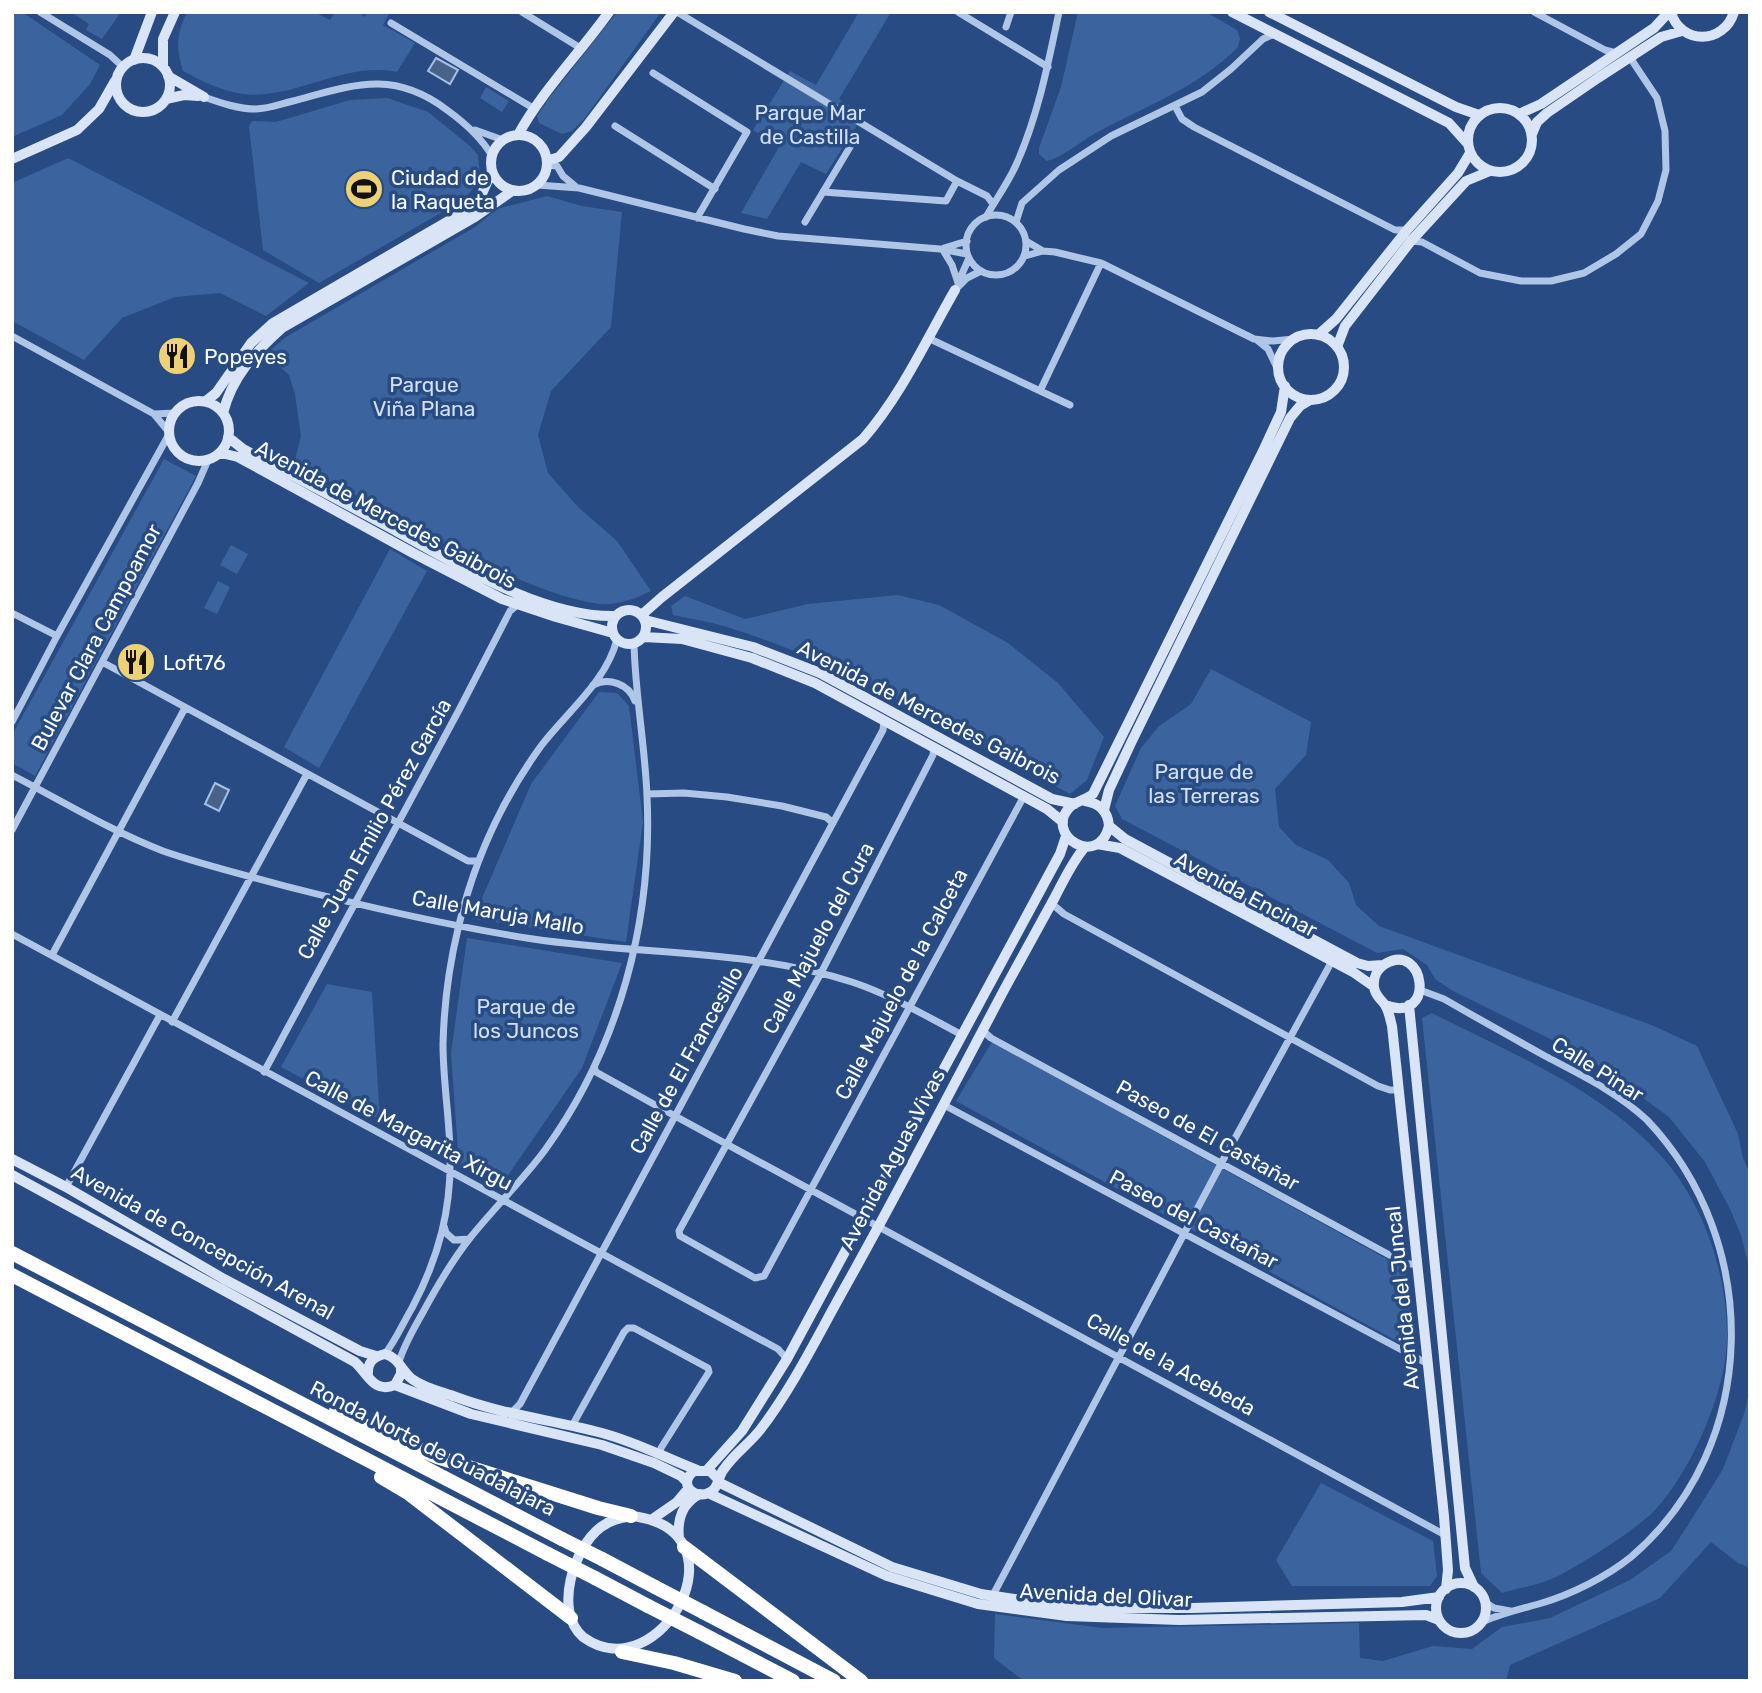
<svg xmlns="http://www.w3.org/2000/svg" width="1762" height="1693" font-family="Rubik,sans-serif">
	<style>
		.green { fill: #3b649f }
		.water { fill: #48628a; stroke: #a4c0e7; stroke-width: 2 }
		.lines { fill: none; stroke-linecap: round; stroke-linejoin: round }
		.street { stroke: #afc6e7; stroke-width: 7 }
		.secondary { stroke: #d9e4f6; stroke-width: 10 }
		.highway { stroke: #fff; stroke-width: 14 }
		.highway-bridge { stroke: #fff; stroke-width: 14 }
		.labels { text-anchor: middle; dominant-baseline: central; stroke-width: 7; stroke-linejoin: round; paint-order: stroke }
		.park-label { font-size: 21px; fill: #d3e1f5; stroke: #274b82 }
		.poi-label { font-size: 21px; fill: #fff; stroke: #274b82; text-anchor: start }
		.street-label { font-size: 21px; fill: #fff; stroke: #274b82 }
	</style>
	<rect width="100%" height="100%" fill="#274b82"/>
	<path class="green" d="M12,12H22L100,65L90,84L62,115L12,137Z
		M71,12H121L102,39L86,30L89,24Z
		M187,12H314L330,20L335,12H358L365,17L367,12H390L383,25L415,43L397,72C343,61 296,100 243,94C221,91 202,81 183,71C176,47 176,35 187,12Z
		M617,12H661L585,118L572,131L562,134L539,123L537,116L550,97Z
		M859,12H891L839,99L864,114L826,174L801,162L767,219L741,213L779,147L753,130L790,71L816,85Z
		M1078,12H1206L1237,30L1240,39L1238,47C1195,90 1146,105 1094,134C1080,142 1063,157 1047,161L1039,154V148L1061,87Z
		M486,87L509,101L502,112L480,98Z
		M387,98L428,112L470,146L478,155L480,179L465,199L319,283L263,250L249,126L252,121L276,122L350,100Z
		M68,158L309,283L266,316L220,293L175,297L122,318L84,360L12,321V183Z
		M547,196L582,206L622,212L611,327L551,391L538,435L548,473L578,507L617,541L651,591C637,598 616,606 600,604C577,601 554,593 533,585C449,553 375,501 294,464L301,436L295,394L289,375L266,354L286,337L475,227L497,209Z
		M164,459L196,476L35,776L12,763V735Z
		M231,545L248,554L237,574L220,565Z
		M390,549L427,571L319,768L284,747Z
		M218,581L230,587L217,614L204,608Z
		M898,595L939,605L1008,643L1058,683L1104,737L1087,780L1070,794C962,736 847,664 730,628C712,622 692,619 673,615L671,606L685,596L745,619L808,604Z
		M1211,669L1311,722L1306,755L1275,789L1279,827L1296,845L1328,860L1349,883L1356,905L1379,926L1654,1026L1697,1046L1738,1134L1743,1158L1750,1174V1271L1741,1235L1730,1209L1705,1162L1669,1117L1589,1058L1453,991L1435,979L1427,965L1403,949L1377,953L1122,819L1115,806L1141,748L1159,726L1191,704Z
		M599,692L617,693L629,706L643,822L626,942L473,919L531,784Z
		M467,938L622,963L582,1068L502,1184L459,1165L451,1053Z
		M327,984L372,992L380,1120L281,1067Z
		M1432,1013C1512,1054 1604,1090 1664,1159C1705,1207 1727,1274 1727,1337C1727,1390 1691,1472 1655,1510C1636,1530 1583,1563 1558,1576C1542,1584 1520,1588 1502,1593L1481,1573L1422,1018Z
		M992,1042L1405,1269L1415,1351L956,1101Z
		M1750,1388V1568L1738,1563L1711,1542L1660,1598L1510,1665L1506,1681H1024L994,1658L995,1614L1102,1628L1359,1623L1360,1658L1383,1661L1433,1646L1472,1649L1502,1627L1550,1618L1630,1580L1671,1551L1686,1528L1723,1469L1744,1414Z
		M1321,1483L1433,1541L1437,1576L1430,1586H1292L1276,1560Z"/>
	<path class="water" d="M436,58L458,70L450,84L428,71Z
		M215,783L229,790L219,811L205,804Z"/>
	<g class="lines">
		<path class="street" d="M40,12L110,55L123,67
			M522,12L582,49
			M677,12L957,181L987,196L993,204
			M958,12L1048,67
			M1534,12L1605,50L1616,53
			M391,23L533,108
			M1006,27L1011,12
			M653,73L747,132L697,218
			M204,97C221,103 238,109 256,109C268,109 281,104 293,101C353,85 393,69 447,110C465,123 481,137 492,156
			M1175,106L1182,119L1194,127L1395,230H1407
			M615,126L715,189
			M475,130L503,140
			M547,165L557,166L563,176L575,186
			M537,185L579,188L744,229L778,236L940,249L967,254
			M823,192L946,201L957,181
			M966 245a30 30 0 1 1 60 0a30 30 0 1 1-60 0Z
			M986,217C996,199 1008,183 1016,165C1038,116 1048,64 1059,12
			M805,222L856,137
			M1016,222L1022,203L1059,170L1111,136L1202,92L1231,69L1263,39L1272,35
			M1026,241L1043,251
			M1411,241L1422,242L1480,273L1521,281H1551L1584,273L1616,254L1641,234L1658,201L1666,170L1665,131L1657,98L1633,62L1632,55
			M944,248L967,241
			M943,250L952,265L958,283
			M1025,256L1043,251L1055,252L1101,263L1254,339L1273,341L1294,339
			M958,283L969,258
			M958,287L967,278L981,271
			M12,336L154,414
			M928,338L1070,405
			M1257,340L1268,349L1278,370
			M1040,391L1101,263
			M168,431L154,414L175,413
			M12,613L57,636
			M104,663L468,861H478
			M593,685C609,677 629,684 635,701
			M12,722L57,636L168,436
			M934,747L933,755L821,973L679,1231L680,1236L755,1278L764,1276L1024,796
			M12,775C62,801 111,831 163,851C203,865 245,875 285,886C367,907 449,926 533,939C640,955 749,949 852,982C891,995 926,1016 962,1035
			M647,794L684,793L727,797L782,806L826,817L833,823
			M12,830L198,483L208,460
			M1051,903L1064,914L1378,1086L1390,1090H1399
			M12,934L778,1349L787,1359
			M52,955L185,708
			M1420,990L1444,999C1477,1018 1511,1037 1545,1056C1581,1075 1617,1092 1647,1120C1762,1241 1762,1445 1631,1557C1606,1577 1572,1594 1542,1603C1521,1609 1502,1613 1482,1622
			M172,1022L307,774
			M983,1031L991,1038L1406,1264H1418
			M594,1067L596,1072L675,1116L1445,1535
			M264,1072L459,710L510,611L517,605
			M944,1105L1428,1364
			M66,1187L160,1015
			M444,1226L446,1233L454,1240L469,1239
			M385,1354C396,1340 403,1323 412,1308C439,1257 452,1208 450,1150C449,1115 443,1080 443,1044C444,1005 449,966 458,929C473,864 502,800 541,746C566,713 607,681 617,639
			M399,1362C404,1345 413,1330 422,1314C436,1288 451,1262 470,1238C494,1208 522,1181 545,1150C619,1048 653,920 647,796C645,745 635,694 634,643
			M511,1413L520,1404L883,730L884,720
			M572,1426L624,1332L628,1328H634L708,1368L709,1372L661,1448L660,1454
			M993,1595L1222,1162L1332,961
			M1486,1603L1494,1608L1510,1611"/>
		<path class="secondary" d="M1232,12L1449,123L1467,143
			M1269,12L1456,107L1479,115
			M1671,12C1680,45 1724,45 1734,12
			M116 85a27 27 0 1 1 54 0a27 27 0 1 1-54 0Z
			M134,60L152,12
			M163,67V39L175,12
			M168,76L204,97
			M166,99L184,95L198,96
			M1468 140a32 32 0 1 1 64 0a32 32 0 1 1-64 0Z
			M1519,114L1541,104L1654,28L1669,12
			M1532,134L1537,122L1547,113L1598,78L1661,37L1682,31
			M518,135C542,91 579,54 609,12
			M491 163a28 28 0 1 1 56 0a28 28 0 1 1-56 0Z
			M12,159L77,130L99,109L115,81
			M547,161L559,157L586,127L674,12
			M1278 367a33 33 0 1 1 66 0a33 33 0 1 1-66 0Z
			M1318,335L1336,319L1407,230L1458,173L1470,153
			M1337,347L1345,326L1411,241L1466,181L1490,171
			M169 431a30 30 0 1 1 60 0a30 30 0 1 1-60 0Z
			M206,401L216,393L251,343L273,323L469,209L481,196L492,171
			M223,413C232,377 255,352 282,328L475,217L512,191
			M228,437L243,449C295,477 347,504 398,532C460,566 544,618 616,616
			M221,453L238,457L413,553L502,599L556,617L613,633
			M612 627a17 17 0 1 1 34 0a17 17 0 1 1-34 0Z
			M643,617L645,612L662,597L863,439C902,394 925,342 955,290
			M645,620L753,647L820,673L1052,799L1075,804
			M643,637L682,639L752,658L815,683L1047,809L1063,822
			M1085,801C1099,803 1108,811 1109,826C1098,870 1043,834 1070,807C1076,801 1086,800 1093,794L1263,451L1281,412L1285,386
			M1104,810L1109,790L1131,743L1290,418L1300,406L1310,400
			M1109,826L1125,839L1357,963L1368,966L1383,965
			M1097,844L1120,848L1353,972L1373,986
			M1385,1005C1437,1025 1425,940 1385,964C1377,969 1373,978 1374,987C1375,996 1381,999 1385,1005C1389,1011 1390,1019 1392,1026L1444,1516L1448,1570L1446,1589
			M1409,1005L1465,1568L1474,1587
			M12,1159L66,1187L224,1279L360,1351L376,1356
			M12,1175L355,1362C368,1374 374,1394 395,1385L401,1374V1368
			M368,1376C367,1362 373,1357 385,1354C399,1358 401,1370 412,1379C424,1388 442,1392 456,1397C504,1415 554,1420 602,1433C636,1442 666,1458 697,1470
			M395,1385L471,1414L602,1445L654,1463L681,1476L687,1482
			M707,1470L742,1431L787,1359L1060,854L1066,836
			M717,1478L710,1471H694C676,1485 697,1502 712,1491C719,1486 718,1476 724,1469C734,1454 749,1444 760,1430C793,1387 817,1337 844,1289C899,1191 951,1090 1004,990C1021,959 1038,928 1055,897C1064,880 1072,862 1085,847
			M718,1482L892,1567L981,1594L1074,1608H1192L1402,1602L1439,1597
			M708,1493L887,1576L978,1604L1067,1616L1179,1620L1426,1615L1439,1620
			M631,1516C751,1529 660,1693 583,1637C553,1611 574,1547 601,1527C610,1520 620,1518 631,1516Z
			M651,1520L677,1502L688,1489
			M679,1538C677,1520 682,1503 700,1494
			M1436 1608a25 25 0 1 1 50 0a25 25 0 1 1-50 0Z"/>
		<path class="highway" d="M12,1253L562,1539
			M12,1275L548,1554
			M336,1411L386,1436L437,1457L598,1508L631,1516
			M381,1477L408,1493L571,1618
			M684,1547L861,1681
			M602,1559L655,1587
			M595,1578L648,1606
			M703,1612L834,1681
			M699,1632L793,1681
			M622,1652L674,1663L735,1681"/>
		<path class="highway-bridge" d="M562,1539L602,1559
			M548,1554L595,1578
			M655,1587L703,1612
			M648,1606L699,1632"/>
	</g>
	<defs>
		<symbol id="stadium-disc" viewBox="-11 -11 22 22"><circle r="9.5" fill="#efd175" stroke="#274b82"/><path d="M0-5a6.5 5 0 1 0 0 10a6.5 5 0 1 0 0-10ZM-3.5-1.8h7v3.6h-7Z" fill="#111"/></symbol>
		<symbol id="restaurant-disc" viewBox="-11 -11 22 22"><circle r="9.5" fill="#efd175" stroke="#274b82"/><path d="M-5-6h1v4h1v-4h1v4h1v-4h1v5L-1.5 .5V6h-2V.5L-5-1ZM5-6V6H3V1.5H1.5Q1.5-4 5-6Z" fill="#111"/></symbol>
	</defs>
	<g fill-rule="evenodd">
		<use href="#stadium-disc" x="342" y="167" width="44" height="44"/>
		<use href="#restaurant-disc" x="155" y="334" width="44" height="44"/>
		<use href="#restaurant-disc" x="114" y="640" width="44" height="44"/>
	</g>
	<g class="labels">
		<g class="park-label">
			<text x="810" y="112">Parque Mar<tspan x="810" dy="24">de Castilla</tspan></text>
			<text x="424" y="384">Parque<tspan x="424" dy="24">Viña Plana</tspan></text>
			<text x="1204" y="771">Parque de<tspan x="1204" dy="24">las Terreras</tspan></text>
			<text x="526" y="1006">Parque de<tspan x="526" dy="24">los Juncos</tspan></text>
		</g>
		<g class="poi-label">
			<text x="391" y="177">Ciudad de<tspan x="391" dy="24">la Raqueta</tspan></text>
			<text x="204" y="356">Popeyes</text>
			<text x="163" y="662">Loft76</text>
		</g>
		<g class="street-label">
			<text transform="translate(386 514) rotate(28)">Avenida de Mercedes Gaibrois</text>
			<text transform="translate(96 637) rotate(-62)">Bulevar Clara Campoamor</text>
			<text transform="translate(929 712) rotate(27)">Avenida de Mercedes Gaibrois</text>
			<text transform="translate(374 829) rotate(-61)">Calle Juan Emilio Pérez García</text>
			<text transform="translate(1246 894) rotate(28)">Avenida Encinar</text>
			<text transform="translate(498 912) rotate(10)">Calle Maruja Mallo</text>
			<text transform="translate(818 938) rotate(-62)">Calle Majuelo del Cura</text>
			<text transform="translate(901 984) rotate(-62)">Calle Majuelo de la Calceta</text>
			<text transform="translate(686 1060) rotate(-61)">Calle de El Francesillo</text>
			<text transform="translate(1598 1069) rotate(32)">Calle Pinar</text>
			<text transform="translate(409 1130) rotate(28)">Calle de Margarita Xirgu</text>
			<text transform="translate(1208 1135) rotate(29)">Paseo de El Castañar</text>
			<text transform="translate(892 1159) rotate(-62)">Avenida Aguas Vivas</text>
			<text transform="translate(1194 1219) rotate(28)">Paseo del Castañar</text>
			<text transform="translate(203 1242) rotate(29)">Avenida de Concepción Arenal</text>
			<text transform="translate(1402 1298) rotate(-96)">Avenida del Juncal</text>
			<text transform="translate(1171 1364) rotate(29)">Calle de la Acebeda</text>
			<text transform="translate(433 1448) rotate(27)">Ronda Norte de Guadalajara</text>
			<text transform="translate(1106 1595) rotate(3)">Avenida del Olivar</text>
		</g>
	</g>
	<rect width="1762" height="1693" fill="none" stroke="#ffffff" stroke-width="28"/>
</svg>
